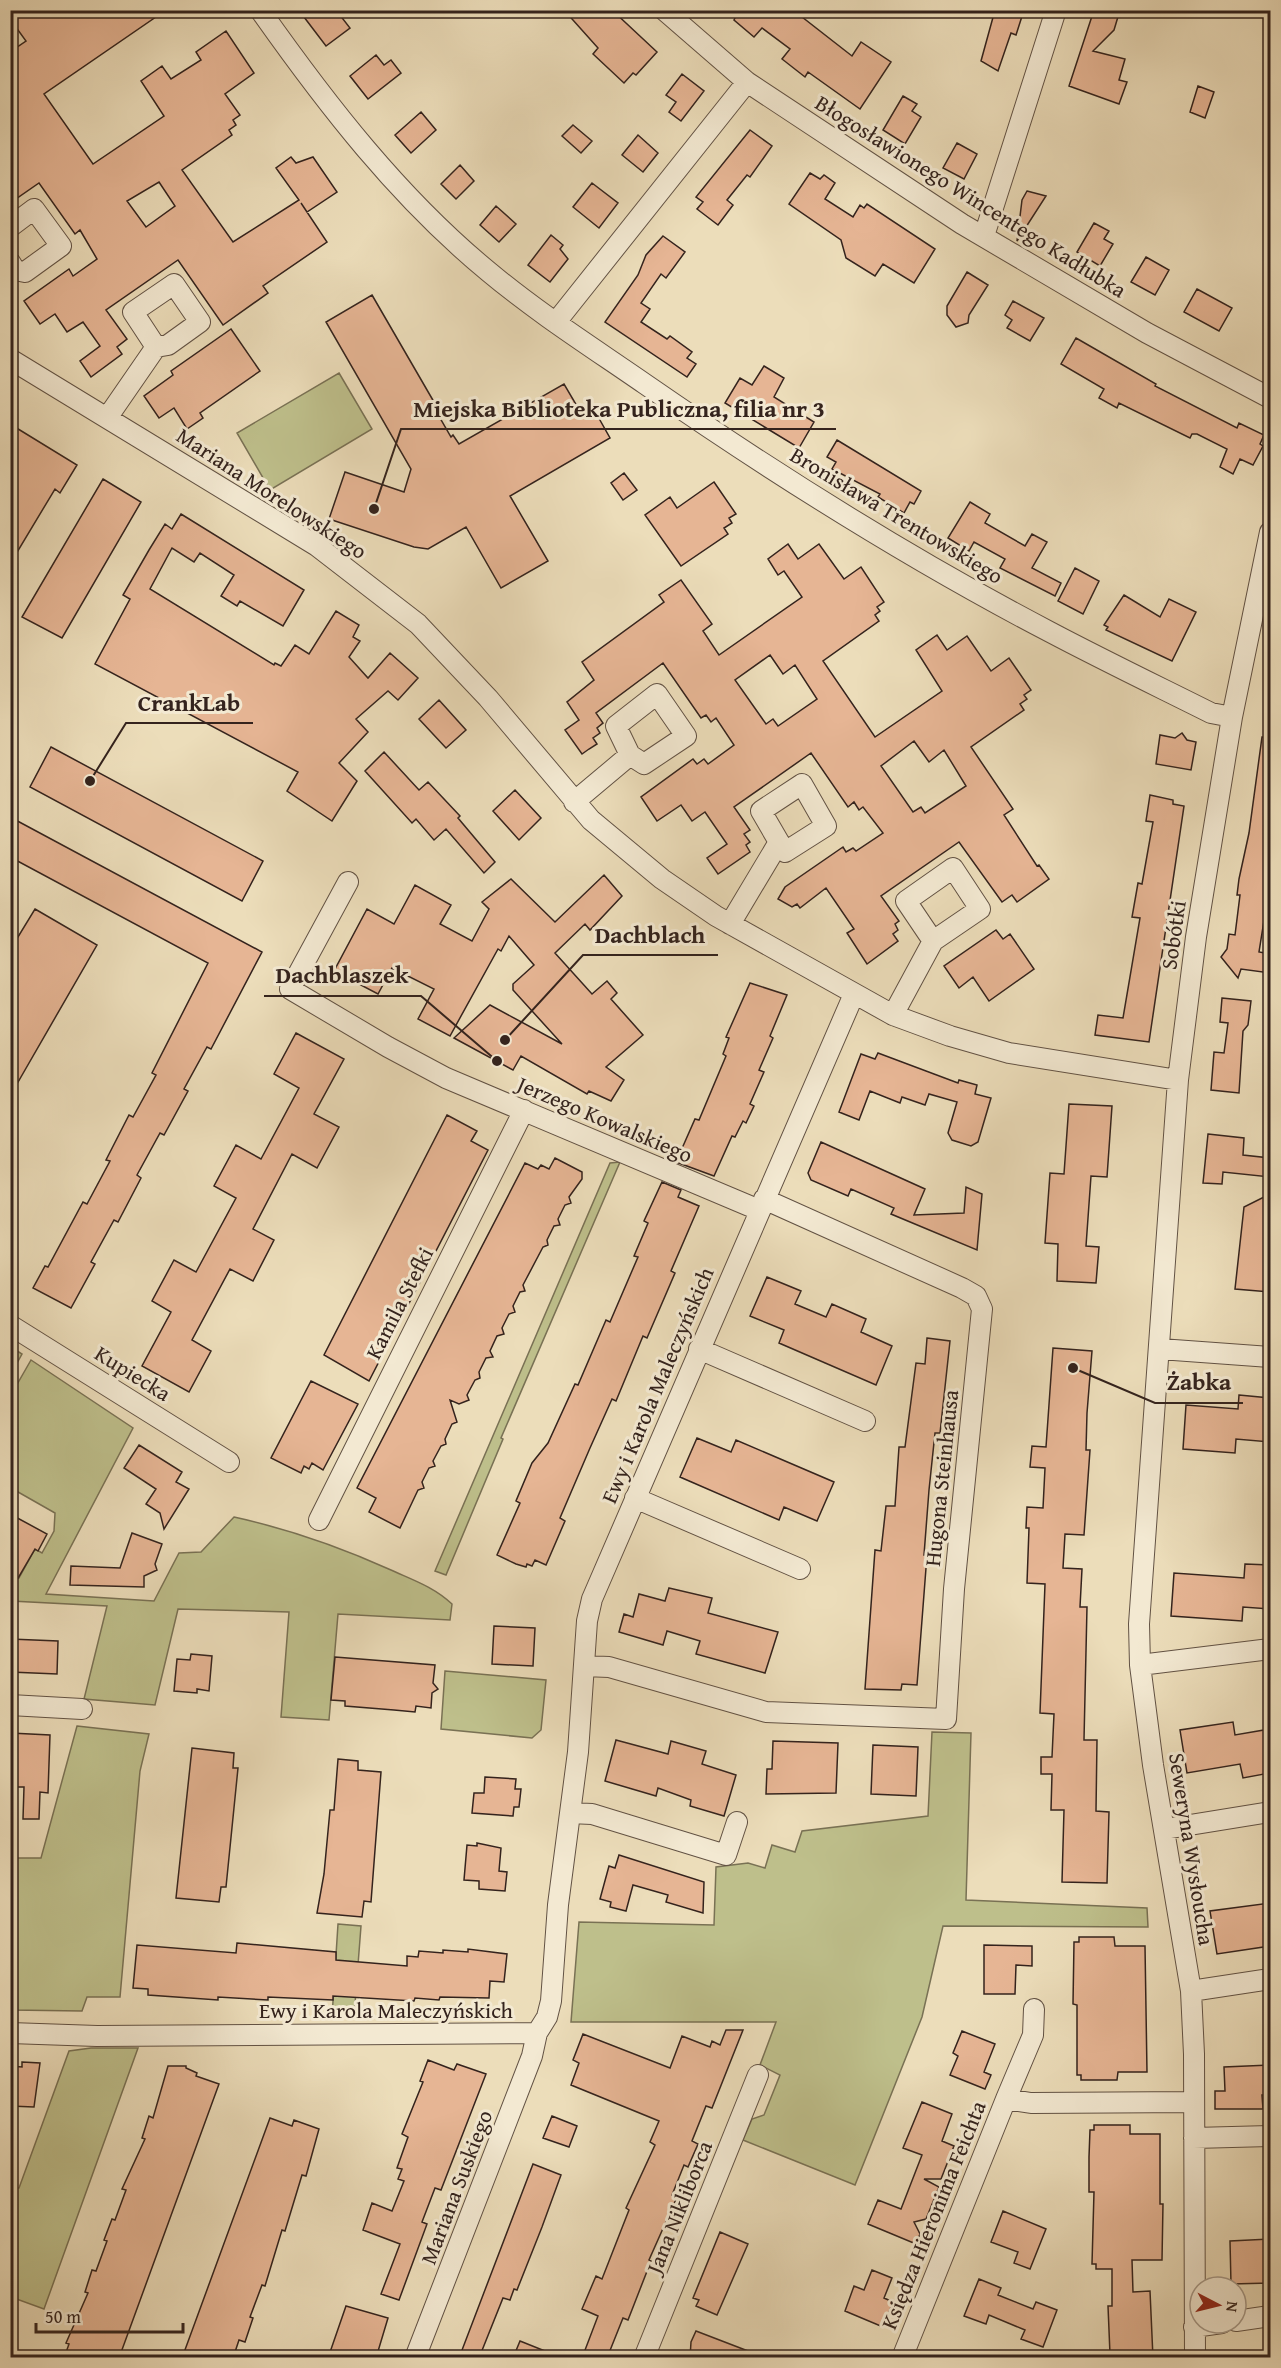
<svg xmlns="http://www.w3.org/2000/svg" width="1281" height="2368" font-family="'Gentium Book Plus',serif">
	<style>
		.green { fill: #bebf8b; stroke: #797154; stroke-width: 1.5 }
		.building { fill: #e6b594; stroke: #34231d; stroke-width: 1.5; fill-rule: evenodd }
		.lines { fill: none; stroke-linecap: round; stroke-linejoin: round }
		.street-casing { stroke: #625244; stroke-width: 22 }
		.street { stroke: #f3e9d2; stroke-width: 20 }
		.labels { text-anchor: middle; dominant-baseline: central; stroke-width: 6; stroke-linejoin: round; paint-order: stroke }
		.street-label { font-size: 22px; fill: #34231d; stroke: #f3e9d2 }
		.leader { fill: none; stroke: #34231d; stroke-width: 2 }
		.callout-dot { fill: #34231d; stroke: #f3e9d2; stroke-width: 2 }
		.callout-label { font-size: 24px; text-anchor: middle; font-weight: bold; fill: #34231d; stroke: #f3e9d2; stroke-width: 6; stroke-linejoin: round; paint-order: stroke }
	</style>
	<rect width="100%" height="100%" fill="#ecddba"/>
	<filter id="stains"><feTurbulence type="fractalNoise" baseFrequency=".00333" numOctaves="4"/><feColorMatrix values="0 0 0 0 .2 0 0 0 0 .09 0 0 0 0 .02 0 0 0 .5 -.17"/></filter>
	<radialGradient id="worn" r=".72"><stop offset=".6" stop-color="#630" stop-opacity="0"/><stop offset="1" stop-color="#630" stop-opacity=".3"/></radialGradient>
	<path class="green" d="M339,373L372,429L270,490L237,433Z
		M620,1162L501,1438L503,1439L446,1575L435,1571L610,1163Z
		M11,1347L22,1354L11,1374Z
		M31,1360L133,1428L46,1594L154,1601L179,1553L201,1552L234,1517C289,1529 340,1547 391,1570C413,1580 434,1587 452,1604L450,1620L338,1614L329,1720L281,1717L289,1612L178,1609L155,1705L84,1699L107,1606L11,1601V1573L19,1578L35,1549L42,1553L54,1531L55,1513L11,1488V1395Z
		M445,1671L546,1680L541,1730L532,1738L441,1729Z
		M77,1726L149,1734L140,1771L120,1997H87L82,2011L11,2010V1858H41Z
		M932,1732L971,1733L966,1900L1147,1908L1148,1927L943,1926L922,2017L855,2185L743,2140L752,2119L764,2115L780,2075L760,2065L776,2022H571L579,1922L714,1925L716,1867L748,1863L765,1868L772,1845L795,1852L802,1831L928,1816Z
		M338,1924L361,1926L354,2017H332Z
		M91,2048H138L44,2309L11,2297V2188H19L69,2051Z"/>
	<path class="building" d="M10,10H166L44,94L93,164L164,116L141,81L162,66L171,79L201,60L196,52L226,31L254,73L225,94L240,115L233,120L236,125L229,130L232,135L182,170L233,242L299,200L276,168L291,157L296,163L313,157L337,192L307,212L301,203L327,242L263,286L268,293L223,325L178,260L106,310L127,339L117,347L122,354L91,377L80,361L100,346L83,322L67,332L55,314L40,324L24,301L69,269L73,276L97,259L80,230L75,234L39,183L10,203V52L26,41L10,19ZM159,182L175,206L146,227L127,201Z
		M312,10H336L350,28L326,46L304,17Z
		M564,10H612L657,52L636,75L633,73L624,83L593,54L598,48Z
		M739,10H793L852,56L861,42L891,62L860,109L808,72L805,77L782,59L790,49L762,28L754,37L734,20Z
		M995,10H1024L1016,35L1011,33L998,71L981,61Z
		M1094,10H1120L1114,30L1093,51L1125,59L1119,80L1127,82L1119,104L1069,86Z
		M376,55L384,65L391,60L401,73L368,99L350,76Z
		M682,74L704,91L681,121L669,112L676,102L666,95Z
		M1198,86L1214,92L1205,118L1190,112Z
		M903,96L917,104L912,111L921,117L905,144L883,130Z
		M421,112L436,130L411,153L395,135Z
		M573,125L592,141L581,153L562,136Z
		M750,130L772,146L750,177L747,175L727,200L733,205L718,225L697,209L703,202L696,197Z
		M638,135L658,153L643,172L622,155Z
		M957,143L977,154L964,179L943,168Z
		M460,165L474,181L456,199L441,184Z
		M810,173L820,179L824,175L835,183L825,199L853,217L860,205L864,208L867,204L935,249L914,283L883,264L875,276L846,258L841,240L789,204Z
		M592,183L618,203L599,228L573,207Z
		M1027,191L1046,196L1017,241L1022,200Z
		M496,206L516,224L499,242L480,225Z
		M1094,223L1109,231L1104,239L1113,244L1100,266L1077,252Z
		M551,235L563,245L560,249L568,259L550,282L528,265Z
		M663,236L685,252L666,278L661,274L641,303L650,309L641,322L667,339L670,336L692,352L687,358L696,364L687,377L605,322L638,275L646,255Z
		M1146,257L1169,270L1155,295L1131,282Z
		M967,272L988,285L969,315L968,323L956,327L947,315V306Z
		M1197,289L1232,308L1219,331L1184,312Z
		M372,295L434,402L432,404L451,437L453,435L459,444L564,384L581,413L592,406L610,438L510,496L548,561L501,588L466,527L428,549L414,547L329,519L345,472L404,492L411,469L326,322Z
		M1013,301L1044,318L1030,341L1007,328L1012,320L1005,315Z
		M231,329L260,371L200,413L203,418L187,429L174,408L159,418L144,396L173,375L171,371Z
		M1076,338L1156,384L1155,386L1237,428L1239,423L1264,435L1260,444L1263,446L1253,465L1240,459L1233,474L1220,467L1227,449L1197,434H1192L1190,438L1119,403L1117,408L1099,398L1104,389L1061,364Z
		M764,366L784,378L774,397L814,422L799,448L725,403L740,378L752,385Z
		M10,424L77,465L60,493L55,489L10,564Z
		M837,440L921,491L914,504L910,502L904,513L878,497L880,494L832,469L836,462L827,457Z
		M624,473L637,490L623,500L611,483Z
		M103,479L141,502L62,638L22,617Z
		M714,482L736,514L729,518L732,523L724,528L728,534L681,566L645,515L670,497L677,508Z
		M970,502L990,514L985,523L1025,546L1032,534L1047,542L1032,568L1061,583L1055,596L1000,568L1005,559L974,542L969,551L948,538Z
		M181,514L304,590L283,626L240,601L237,606L221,596L234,575L200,553L194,562L172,548L150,589L274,665L275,663L281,666L295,645L309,654L336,611L359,625L353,637L360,641L349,657L368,678L390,653L418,678L398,700L388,691L356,719L368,732L339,763L357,781L332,821L287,791L298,772L95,664L130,599L123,595L149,550L165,524L172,529Z
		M788,544L798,559L819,544L844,579L861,567L884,602L877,607L880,611L875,615L879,621L823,661L875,737L942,691L916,650L937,635L947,650L967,636L991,671L1009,658L1031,690L1024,695L1027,699L1020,704L1024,710L971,747L1013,809L1004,815L1037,866L1039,865L1049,879L1017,902L1012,895L1002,902L959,842L881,896L899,921L895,924L898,930L893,934L898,941L867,964L847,933L854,929L826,888L800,908L797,904L792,907L778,899L785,887L843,847L846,852L853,848L856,851L883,833L863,807L859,810L854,802L848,807L811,753L734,807L750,830L744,834L750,842L746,845L750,852L718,874L707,858L727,844L705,812L692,821L681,805L657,821L641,797L693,759L697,764L704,759L708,764L734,745L716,718L711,722L706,715L701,718L663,663L596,713L603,723L597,728L600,733L593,738L597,744L589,749L582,754L565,730L579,720L567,702L594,680L582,662L664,602L659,595L681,580L712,624L703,631L719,655L802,597L784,571L778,575L768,559ZM770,655L783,674L795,665L817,699L778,726L773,719L766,724L735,680ZM914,741L929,762L944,750L966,786L925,813L921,807L913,812L881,766Z
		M1075,568L1099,581L1083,614L1058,601Z
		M1124,595L1160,617L1169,599L1196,612L1172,661L1106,630L1108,627L1104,625Z
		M439,700L466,730L446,748L419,719Z
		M1182,733L1187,740L1196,742L1191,770L1156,764L1160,735L1175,738Z
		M1262,737L1270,738V883L1259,952L1270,954V973L1241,969L1238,978L1221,957L1227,949L1229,934L1235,935L1240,895H1237L1239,879L1249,833Z
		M51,747L263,861L242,901L30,787Z
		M384,752L419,790L428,782L460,816L458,818L495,862L484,873L446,829L434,840L416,819L412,823L365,771Z
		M515,790L541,818L519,840L493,811Z
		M1150,795L1173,800V804L1184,806L1149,1042L1095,1035L1098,1015L1123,1018L1140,918L1132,917L1138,883L1142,884L1153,822L1146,821Z
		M10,817L262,952L211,1049L207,1047L184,1089L188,1091L164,1135L160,1133L137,1175L141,1178L118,1222L114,1220L91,1262L95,1264L71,1308L33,1288L45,1266L48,1267L83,1202L87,1204L110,1161L106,1160L129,1115L133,1117L156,1075L152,1073L208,963L10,857Z
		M604,875L622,896L590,930L585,924L555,953L592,994L607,981L617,993L611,999L643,1035L606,1067L624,1080L611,1101L589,1091L587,1094L521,1056L513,1070L454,1038L490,1005L562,1044L513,990V984L534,965L509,936L501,951L498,949L450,1036L418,1019L434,989L392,968L378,994L334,971L367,909L394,924L415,885L451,905L440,924L472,941L489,909L482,902L511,879L555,922Z
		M35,909L97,945L10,1096V950Z
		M996,930L1003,939L1010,934L1034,969L989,1001L973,977L959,988L944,966Z
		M750,983L787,995L770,1036L773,1038L759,1070L764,1072L750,1104L754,1106L746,1123L743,1121L735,1137L732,1136L714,1176L676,1162L695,1119L699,1120L726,1056L723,1054L729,1038L726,1037Z
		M1222,998L1251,1001L1248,1025L1243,1031L1239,1093L1211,1090L1214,1052L1224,1053L1228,1023L1220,1022Z
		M296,1033L344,1059L314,1114L339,1127L317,1168L292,1154L253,1229L274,1240L253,1281L230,1269L192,1340L211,1351L189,1392L142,1366L171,1312L152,1301L174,1260L196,1272L236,1198L214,1186L236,1145L261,1159L299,1088L274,1074Z
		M878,1053L958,1083L959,1080L977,1085L975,1094L991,1098L978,1142L971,1146L952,1140L948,1133L957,1102L929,1094L925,1105L902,1097L900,1103L870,1091L859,1120L839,1112L861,1054L875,1059Z
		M1069,1104L1112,1106L1107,1177L1091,1176L1086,1246L1099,1247L1096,1283L1057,1281L1058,1244L1045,1243L1050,1173L1064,1174Z
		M447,1115L477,1131L471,1141L488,1150L369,1381L324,1355Z
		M1208,1134L1244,1138L1243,1155L1270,1158V1177L1223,1172L1222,1184L1203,1183Z
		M821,1142L925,1189L914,1215L964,1213L966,1187L982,1194L977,1250L891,1214L894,1208L851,1189L848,1196L811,1180L808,1173Z
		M555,1158L582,1172V1179L569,1197L571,1203L565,1205L558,1219L560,1225L554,1226L547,1240L548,1245L543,1247L523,1285L525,1291L520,1292L513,1306L515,1312L509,1314L502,1328L504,1334L497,1336L490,1351L493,1357L486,1358L479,1372L480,1378L475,1380L467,1395L469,1400L459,1404L450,1400L457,1422L452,1424L445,1439L446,1444L441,1446L433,1461L435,1466L429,1468L422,1482L424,1488L418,1490L400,1528L369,1512L376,1498L357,1488L525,1163L538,1169L541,1165L549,1169Z
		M662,1182L681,1190L678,1197L699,1206L671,1271L675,1273L647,1338L643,1336L616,1401L612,1399L590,1448L560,1518L565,1521L546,1565L535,1560L532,1566L527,1564L526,1567L516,1564L497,1555L520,1503L516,1501L532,1463L548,1443L575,1384L578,1385L606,1320L610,1322L638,1257L634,1256L648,1223L644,1221Z
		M1270,1194V1292L1235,1289L1244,1207Z
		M767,1277L801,1291L795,1304L826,1317L832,1304L866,1319L861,1332L892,1346L876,1385L779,1343L784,1330L750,1316Z
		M927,1338L950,1341L940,1433H935L929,1490L924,1555H927L917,1685L902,1684L901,1690L865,1689L875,1550L881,1551L886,1506H895L899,1447H905L916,1363L925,1364Z
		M1053,1348L1092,1351L1087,1413L1086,1450H1090L1084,1535L1065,1534L1063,1568L1082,1569L1080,1607H1087L1084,1740H1097L1096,1811L1109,1812L1107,1883L1062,1882L1064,1810H1051L1052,1774H1041V1757H1052L1054,1714L1040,1713L1045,1584L1027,1583L1029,1528H1026L1027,1507L1043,1508L1045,1468L1030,1467L1032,1446L1046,1447Z
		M311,1381L358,1404L323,1470L312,1463L309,1469L304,1466L301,1473L271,1458Z
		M1239,1395L1270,1398V1442L1236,1439L1235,1453L1183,1449L1186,1405L1238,1409Z
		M697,1438L731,1452L736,1440L834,1482L817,1521L784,1507L779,1520L680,1477Z
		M139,1445L182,1472L176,1482L189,1489L164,1529L160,1513L146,1504L156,1489L124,1468Z
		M10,1514L47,1534L38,1551L35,1549L10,1592Z
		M132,1533L162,1544L155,1564L157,1570L144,1576V1587L70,1585L71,1566L120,1568Z
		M1245,1564L1270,1565V1609L1243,1607L1242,1621L1171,1616L1174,1573L1244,1578Z
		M669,1588L712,1598L708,1613L778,1632L765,1673L696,1654L700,1641L667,1631L663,1645L619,1632L624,1614L633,1617L639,1594L665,1601Z
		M494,1626L535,1628L533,1666L492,1664Z
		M10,1639L58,1641L57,1674L10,1672Z
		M191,1654L212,1656L209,1691L197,1689V1693L174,1691L177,1659L190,1660Z
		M335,1657L435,1665L433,1683L438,1689L432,1693L431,1708L416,1706L415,1712L394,1710L345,1706V1701L331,1700Z
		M1233,1722L1235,1735L1270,1729V1773L1243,1778L1240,1764L1187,1773L1180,1730Z
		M10,1733L50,1735L48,1793L40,1792L39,1819H23L24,1787H10Z
		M616,1740L668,1754L671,1741L706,1751L702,1764L736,1775L724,1816L690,1806L691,1800L658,1788L656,1796L605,1781Z
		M773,1741L838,1743L836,1793L766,1794L767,1769H772Z
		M873,1745L918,1747L916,1796L871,1794Z
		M192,1748L234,1753L233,1768H238L226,1887H221L219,1902L176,1898Z
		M338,1759L358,1761V1770L381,1772L371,1902L364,1901L362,1917L317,1913L324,1874L330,1810H334Z
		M485,1777L516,1779L515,1789H521L519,1807H514L513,1816L472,1813L474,1793H484Z
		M477,1843L501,1848L499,1871L507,1872L505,1891L479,1889V1881L464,1880L467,1845L477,1846Z
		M619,1855L704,1882L703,1913L666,1902L668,1895L633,1885L626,1911L610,1907L611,1902L600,1899L609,1866L615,1868Z
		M1270,1903V1946L1217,1954L1210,1911Z
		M1079,1937H1114L1115,1946H1145L1147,2072H1118L1117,2080H1081V2075H1077V2005L1073,2004L1074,1942H1079Z
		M237,1943L336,1952V1960L407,1966V1956L418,1957L419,1951L443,1953V1950L468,1952V1949L507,1954L504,1982L490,1981L489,1998L440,1997L439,2000L415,1998L414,2001L333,1996V2000L268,1997V2000L218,1997V2000L148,1995V1989L133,1988L137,1945L236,1953Z
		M984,1945L1032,1946V1966L1016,1965L1015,1994H984Z
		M726,2030H743L712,2108L706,2106L692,2141L698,2144L688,2167L684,2165L672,2195L677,2197L649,2260L651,2261L628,2320L623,2318L607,2358H582L598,2316L582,2309L596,2276L602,2279L629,2210L626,2208L655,2145L650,2142L659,2121L571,2085L579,2063L573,2060L583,2034L670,2068L682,2036L710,2047L712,2041L720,2045Z
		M962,2031L995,2044L984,2072L991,2075L985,2089L950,2075L958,2056L953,2053Z
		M428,2060L454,2070L457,2064L486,2074L441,2190L435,2188L422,2222L427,2224L399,2300L381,2294L400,2244L363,2230L372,2203L392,2211L404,2181L398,2179L402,2169L397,2168L408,2137L402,2134L423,2082L420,2081Z
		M22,2062L40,2063L34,2107L10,2106V2066L22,2067Z
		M1270,2065V2095H1262L1263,2109H1215V2091H1225L1224,2067Z
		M168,2066H186V2068L197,2073L196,2076L219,2084L119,2358H64L69,2344L66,2343L88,2293L85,2292L92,2270L96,2271L107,2241L104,2240L112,2219L115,2220L126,2190L122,2189L145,2139L142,2138L149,2116L153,2118Z
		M922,2102L952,2114L942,2141L954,2146L941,2179H924L939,2187L926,2219L914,2222L920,2234L916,2244L868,2224L878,2200L901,2209L922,2155L903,2148Z
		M552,2116L577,2126L569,2147L543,2138Z
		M270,2118L292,2126L294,2120L319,2129L306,2176L302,2175L285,2231L282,2230L265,2286L262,2285L250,2317L253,2318L245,2342L239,2340L233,2358H182Z
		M1094,2125H1130V2134H1160V2204H1163L1162,2260H1132L1133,2292L1150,2291L1153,2358H1112L1110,2354L1108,2306H1112V2269H1096V2264H1092L1094,2192H1089V2157L1090,2130H1094Z
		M533,2164L561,2175L542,2227L517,2290L514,2289L510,2300L503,2298L479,2358H459Z
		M1003,2211L1046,2229L1030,2269L1014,2263L1018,2252L991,2242Z
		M720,2232L748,2244L717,2315L696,2306L699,2300L693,2298Z
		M1270,2239V2283L1231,2284L1230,2241Z
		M872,2270L892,2278L884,2298L893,2302L883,2327L845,2311L854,2286L864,2290Z
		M979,2279L1001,2288L998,2295L1033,2309L1036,2302L1057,2310L1043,2347L1021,2339L1025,2330L989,2315L986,2324L964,2316Z
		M346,2306L388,2318L376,2358H328Z
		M696,2331L761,2356L760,2358H690L691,2342Z
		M520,2341L560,2357V2358H513Z"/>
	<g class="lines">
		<defs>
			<path id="street" d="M260,10C327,105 399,198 489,272C538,313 593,348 645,384C775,474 910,559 1050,632C1103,660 1157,686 1211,713L1232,717
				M664,10L747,82L962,224L1147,333L1270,398
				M10,227L34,209L61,246L25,272L15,270L10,262
				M984,236L1056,10
				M556,322L747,82
				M10,359L317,546L418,624L488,698L591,820L662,879L716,916L893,1015L950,1036L1009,1053L1178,1080
				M107,418L156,347L168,345L200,322L174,284L133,312L156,347
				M574,802L630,755L644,764L686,736L657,694L616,726L630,755
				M348,882L290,989L388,1047L446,1078L759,1210
				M730,924L779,842L785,852L826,826L802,784L761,811L779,842
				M893,1015L933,941L980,909L953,868L906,901L933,941
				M10,1325L229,1462
				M699,1349L865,1421
				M1160,1349L1270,1357
				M635,1498L800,1569
				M319,1520L524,1110
				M1140,1665L1270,1649
				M584,1666L609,1667L766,1712L946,1719L954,1589L982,1309L976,1296L962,1288L764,1199
				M10,1705L82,1709
				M570,1813L592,1814L726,1855L737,1822
				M1165,1829L1270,1812
				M1191,1991L1270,1979
				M10,2033L97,2036L537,2033
				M1006,2099L1033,2035L1034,2009
				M1194,2138L1270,2136
				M1236,2321L1270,2316
				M1194,2327L1222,2323
				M415,2358L532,2056L537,2033L547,2017L551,2001L558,1905L578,1752L587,1621L592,1599L854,994
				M644,2358L758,2075
				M902,2358L1006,2099L1031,2103L1194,2102
				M1195,2358L1194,2054L1191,1991L1153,1765L1140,1665L1139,1624L1178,1080L1196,937L1232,717L1270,532"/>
		</defs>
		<use href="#street" class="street-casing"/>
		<use href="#street" class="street"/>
	</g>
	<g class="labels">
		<g class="street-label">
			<text transform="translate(971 196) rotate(32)">Błogosławionego Wincentego Kadłubka</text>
			<text transform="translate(272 493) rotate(33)">Mariana Morelowskiego</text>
			<text transform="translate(897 515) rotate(31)">Bronisława Trentowskiego</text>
			<text transform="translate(1173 935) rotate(-82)">Sobótki</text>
			<text transform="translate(605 1119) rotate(23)">Jerzego Kowalskiego</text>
			<text transform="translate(399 1303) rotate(-63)">Kamila Stefki</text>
			<text transform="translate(133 1373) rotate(32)">Kupiecka</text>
			<text transform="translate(657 1385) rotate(-67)">Ewy i Karola Maleczyńskich</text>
			<text transform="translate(941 1478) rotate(-84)">Hugona Steinhausa</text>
			<text transform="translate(1192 1849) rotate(81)">Seweryna Wysłoucha</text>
			<text x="386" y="2010">Ewy i Karola Maleczyńskich</text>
			<text transform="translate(456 2187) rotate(-69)">Mariana Suskiego</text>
			<text transform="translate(679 2207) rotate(-68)">Jana Nikliborca</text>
			<text transform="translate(933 2215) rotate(-68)">Księdza Hieronima Feichta</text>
		</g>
	</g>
	<path class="leader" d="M374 509L401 429H836M90 781L126 723H253M505 1040L583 955H718M497 1061L421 996H264M1073 1368L1155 1403H1243"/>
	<g class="callout-dot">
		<circle cx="374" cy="509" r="6"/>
		<circle cx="90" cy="781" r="6"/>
		<circle cx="505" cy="1040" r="6"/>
		<circle cx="497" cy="1061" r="6"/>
		<circle cx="1073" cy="1368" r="6"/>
	</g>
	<g class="callout-label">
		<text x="619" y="417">Miejska Biblioteka Publiczna, filia nr 3</text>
		<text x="189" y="711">CrankLab</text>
		<text x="650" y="943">Dachblach</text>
		<text x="342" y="983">Dachblaszek</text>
		<text x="1199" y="1390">Żabka</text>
	</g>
	<rect width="1281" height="2368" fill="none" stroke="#ecddba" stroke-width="36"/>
	<rect x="12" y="12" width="1257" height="2344" fill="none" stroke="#34231d" stroke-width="3"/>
	<rect x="18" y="18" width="1245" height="2332" fill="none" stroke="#34231d" stroke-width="1.5"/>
	<g transform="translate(1218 2305) rotate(97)"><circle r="28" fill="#f3e9d2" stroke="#a79a8a" stroke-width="1.5"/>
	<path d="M0-4.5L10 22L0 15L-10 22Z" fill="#8f2418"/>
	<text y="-9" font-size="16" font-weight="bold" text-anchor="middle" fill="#34231d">N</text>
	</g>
	<path d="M36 2323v9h147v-9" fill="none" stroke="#34231d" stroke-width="3"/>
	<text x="45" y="2323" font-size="18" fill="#34231d" stroke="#f3e9d2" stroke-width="4.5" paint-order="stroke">50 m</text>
	<rect width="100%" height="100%" filter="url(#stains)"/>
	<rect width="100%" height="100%" fill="url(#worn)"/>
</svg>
